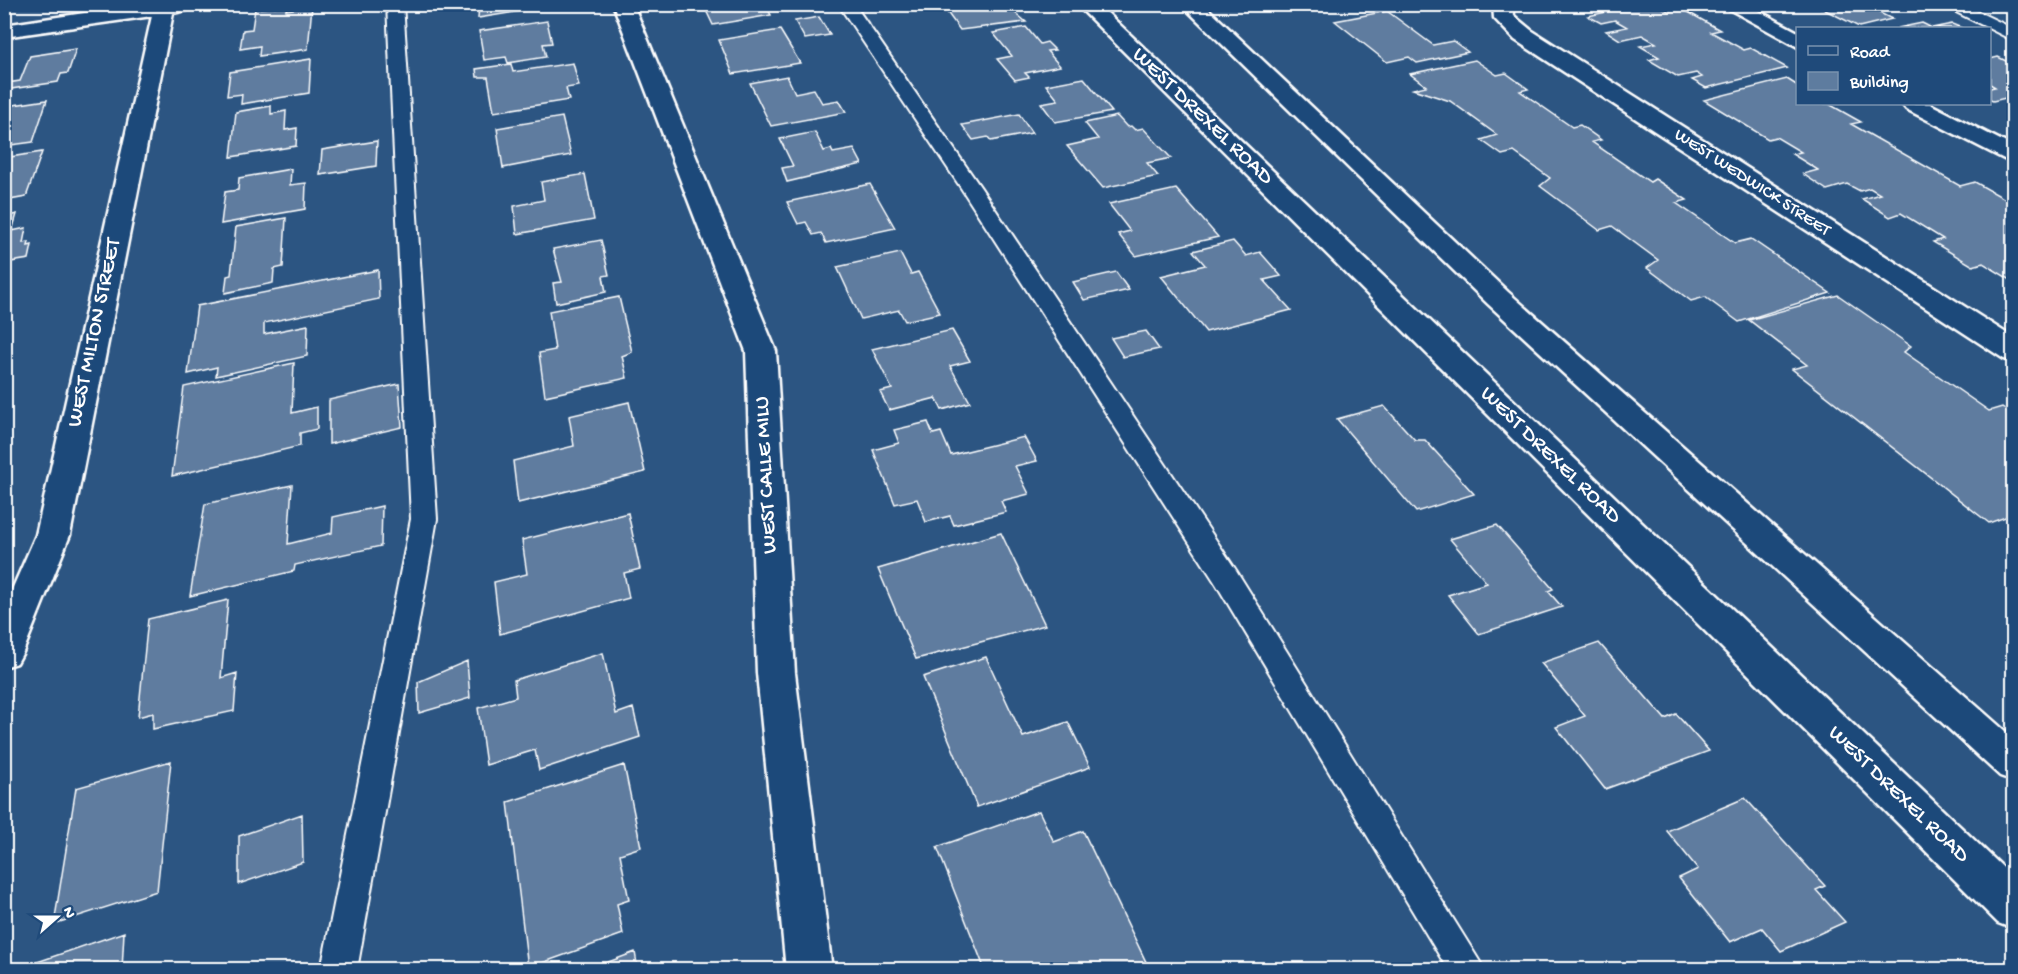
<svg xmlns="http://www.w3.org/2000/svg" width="2018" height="974" font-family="'Gochi Hand',sans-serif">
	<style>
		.building { fill: #5e7c9f; stroke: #fff; stroke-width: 1.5 }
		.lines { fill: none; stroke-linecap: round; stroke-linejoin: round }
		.service-casing { stroke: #fff; stroke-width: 4 }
		.minor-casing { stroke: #fff; stroke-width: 5 }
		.tertiary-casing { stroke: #fff; stroke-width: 5 }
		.service { fill: #1f4a7a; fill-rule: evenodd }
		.minor { fill: #1f4a7a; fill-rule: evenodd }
		.tertiary { fill: #1f4a7a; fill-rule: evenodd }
		.labels { text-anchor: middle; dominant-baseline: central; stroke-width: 4.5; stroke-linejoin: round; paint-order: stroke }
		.far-street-label { font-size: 18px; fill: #fff; stroke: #1f4a7a }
		.street-label { font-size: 22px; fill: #fff; stroke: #1f4a7a }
	</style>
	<rect width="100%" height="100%" fill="#2c5582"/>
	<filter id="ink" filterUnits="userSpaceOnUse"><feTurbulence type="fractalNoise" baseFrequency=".0167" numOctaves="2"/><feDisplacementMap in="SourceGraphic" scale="12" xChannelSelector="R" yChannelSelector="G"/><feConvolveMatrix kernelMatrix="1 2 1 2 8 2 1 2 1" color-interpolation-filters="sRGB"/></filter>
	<g filter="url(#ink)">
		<path class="building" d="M479,4H540L541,8L478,18Z
			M703,4H765L771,15L713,25Z
			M941,4H1005L1026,22L960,30Z
			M1641,4H1657L1668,11L1681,8L1720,30L1711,32L1744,50L1751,48L1787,68L1706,88L1692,80L1702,77L1696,73L1678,77L1649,60L1659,57L1640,46L1656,43L1642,35L1620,40L1606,31L1627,27L1615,20L1601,23L1588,16Z
			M1813,4H1862L1892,19L1859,27Z
			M287,5L286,10L312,6L308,49L259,56L260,46L240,49L243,30L252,29L255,9Z
			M1387,11L1433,45L1453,41L1468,52L1417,63L1409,57L1387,62L1335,21Z
			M819,17L830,35L805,39L795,21Z
			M547,21L552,43L543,44L546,57L508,63L506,57L484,60L479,31Z
			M1922,23L1932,28L1952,24L1962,28H1898Z
			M1026,27L1040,44L1047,42L1055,50L1047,51L1060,66L1025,73L1029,77L1015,80L997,59L1012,56L993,33Z
			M780,30L800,63L733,74L719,40Z
			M76,49L68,73L61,74L58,82L4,90L7,83L20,81L30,56Z
			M1998,57L2014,65V96L1993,101L1990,100V88L1995,87L1990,84V59Z
			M311,59L309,93L241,104L242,94L227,96L230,72Z
			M1475,60L1497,75L1506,73L1528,89L1520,91L1572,127L1580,125L1601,140L1592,142L1650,182L1655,179L1687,200L1676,203L1735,243L1751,239L1830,293L1739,322L1705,297L1691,301L1647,268L1658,260L1612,226L1599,230L1540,186L1550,178L1514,152L1502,155L1481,140L1497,135L1450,101L1413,89L1426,86L1410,74Z
			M573,63L579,86L566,88L569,100L494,112L488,77H477L476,69L511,64L513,72Z
			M787,76L795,93L814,89L822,103L839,100L846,112L771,126L750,83Z
			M1084,78L1112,112L1055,122L1041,103L1058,100L1046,85Z
			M1787,79L1798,86V104H1829L1861,122L1851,124L1960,186L1975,182L2014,204V282L1983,263L1973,266L1933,242L1943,239L1901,213L1890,217L1862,199L1880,194L1870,188L1860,191L1847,184L1827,190L1803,174L1818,170L1792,154L1801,152L1776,137L1768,139L1704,100Z
			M47,100L33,142L4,146L7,106Z
			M271,106V114L286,111L285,130L297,128L296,146L231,157L236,112Z
			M1019,114L1032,133L991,141L988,137L973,140L962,125Z
			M1117,116L1127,127L1131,126L1135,130L1143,128L1171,158L1147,163L1158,176L1103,188L1067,146L1098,139L1085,123Z
			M562,117L571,155L503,168L497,128Z
			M815,132L824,151L831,149L833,153L854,149L862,164L787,182L782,168L793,166L780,139Z
			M377,141L376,166L320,175L322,150Z
			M42,152L26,197L4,201V158Z
			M291,169L290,185L306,183L305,209L221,224L225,192L238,190L239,178Z
			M585,174L594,220L517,234L514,206L544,200L541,182Z
			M870,184L895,228L826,243L821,233L813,235L806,222L798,224L787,202Z
			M1176,189L1218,237L1136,256L1118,234L1130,231L1109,204Z
			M17,214L12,231L26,228L23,243L29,242L28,246L32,245L29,259L4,263V217Z
			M286,218L283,267L274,269L273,283L225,293L227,276L231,275L236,227Z
			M601,240L609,275L603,276L606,292L556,303L553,283L562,282L553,249Z
			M1233,241L1246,256L1260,252L1281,276L1264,280L1291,310L1206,332L1161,276L1205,265L1193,251Z
			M900,253L911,274L918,272L940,313L905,321L899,310L861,319L837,267Z
			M378,270L379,299L264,323V334L308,325L307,356L216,376L217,367L188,374L197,306Z
			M1116,272L1129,290L1084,300L1073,282Z
			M1838,295L1911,346L1904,352L1989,411L2002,407L2014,415V514L1989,523L1792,369L1807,365L1749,320Z
			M619,297L632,352L622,356L627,378L545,396L539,353L555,350L549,311Z
			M952,330L970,361L950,366L970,402L942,410L936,398L889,410L880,392L892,389L872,349Z
			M1146,331L1159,349L1123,357L1111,338Z
			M294,363L292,413L317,407V429L300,433V446L172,476L184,387Z
			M399,384L402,427L329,444V400Z
			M629,402L645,472L518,503L513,461L574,446L569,416Z
			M1384,406L1415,440H1425L1474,494L1416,512L1337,419Z
			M928,422L933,434L941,432L951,455L1024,437L1037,461L1015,466L1029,494L1001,501L1006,512L954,525L950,516L926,522L917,499L895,504L873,450L899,443L894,430Z
			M292,485L288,544L332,533L333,517L382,506L381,546L295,565L294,571L190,596L205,504Z
			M628,513L640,569L624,573L629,598L500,634L494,582L527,574L522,540Z
			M1497,525L1553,589L1548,591L1562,607L1479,634L1448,595L1487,583L1450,539Z
			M1001,533L1045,625L916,659L878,569Z
			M228,600L221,678L237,673L234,711L153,729V713L138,717L148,619Z
			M1599,643L1665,719L1676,714L1709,751L1605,789L1556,727L1585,716L1541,663Z
			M603,653L616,714L633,708L640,737L539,770L535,750L486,765L478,708L516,697L514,680Z
			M986,657L1023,737L1068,722L1090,767L977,807L923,677Z
			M467,661L470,698L419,713L418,682Z
			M171,761L157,891L54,924L76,788Z
			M624,765L641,847L620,854L629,900L617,904L623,934L528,968L508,802Z
			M1745,798L1825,886L1816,890L1845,922L1781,951L1762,928L1730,942L1679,878L1698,869L1667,831Z
			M1039,811L1054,842L1083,831L1147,964L1134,970H985L937,847Z
			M302,814L303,862L239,884V836Z
			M124,932L122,970H17V969Z
			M635,952L638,970H587Z"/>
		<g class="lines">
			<defs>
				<path id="service" d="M387,4H403L437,519L357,970H321L411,519Z
					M838,4H854L981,188L1236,570L1485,970H1448L1216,584L961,188Z
					M1940,4H1962L2014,29V41Z"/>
				<path id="minor" d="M145,4L194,5L191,9L173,13L70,535L23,652L17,663L4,667V608L36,535L152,16L4,37V25Z
					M613,4H633L776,351L795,673L832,970H786L757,673L746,351Z
					M1076,4H1098L2014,878V929L1998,923Z
					M1493,4H1513L1514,16L1531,30L2014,338V361L2004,359L1515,40L1494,18Z
					M1720,4H1746L1798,32V47Z
					M1902,104H1930L2014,147V164L1906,109Z"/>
				<path id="tertiary" d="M1181,4H1203L1508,292L2014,739V781L2000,776L1488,304Z"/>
			</defs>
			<use href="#service" class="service-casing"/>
			<use href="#minor" class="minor-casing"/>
			<use href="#tertiary" class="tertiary-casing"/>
			<use href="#service" class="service"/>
			<use href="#minor" class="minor"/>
			<use href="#tertiary" class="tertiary"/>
		</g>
	</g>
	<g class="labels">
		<g class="far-street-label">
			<text transform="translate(1752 183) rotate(33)">WEST WEDWICK STREET</text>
		</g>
		<g class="street-label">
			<text transform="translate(1202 117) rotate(44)">WEST DREXEL ROAD</text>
			<text transform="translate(95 333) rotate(-78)">WEST MILTON STREET</text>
			<text transform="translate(1550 456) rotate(44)">WEST DREXEL ROAD</text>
			<text transform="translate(767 475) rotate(-93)">WEST CALLE MILU</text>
			<text transform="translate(1898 795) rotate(44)">WEST DREXEL ROAD</text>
		</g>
	</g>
	<rect width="2018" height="974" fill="none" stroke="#1f4a7a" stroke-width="24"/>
	<rect x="12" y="12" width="1994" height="950" fill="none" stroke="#fff" stroke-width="2" filter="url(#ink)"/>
	<rect x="1796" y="27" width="195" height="78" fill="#1f4a7a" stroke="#7992af" stroke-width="1.5"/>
	<rect x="1808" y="46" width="30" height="9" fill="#1f4a7a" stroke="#7992af" stroke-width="1.5"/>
	<text x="1850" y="57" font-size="18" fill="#ffffff">Road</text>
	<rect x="1808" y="72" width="30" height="18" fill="#5e7c9f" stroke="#7992af" stroke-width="1.5"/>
	<text x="1850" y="87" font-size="18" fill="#ffffff">Building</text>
	<g transform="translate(57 917) rotate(69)" stroke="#1f4a7a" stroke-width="4.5" paint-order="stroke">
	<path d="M0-4.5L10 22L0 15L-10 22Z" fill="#ffffff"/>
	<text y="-9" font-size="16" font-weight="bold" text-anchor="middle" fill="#ffffff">N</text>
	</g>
</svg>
